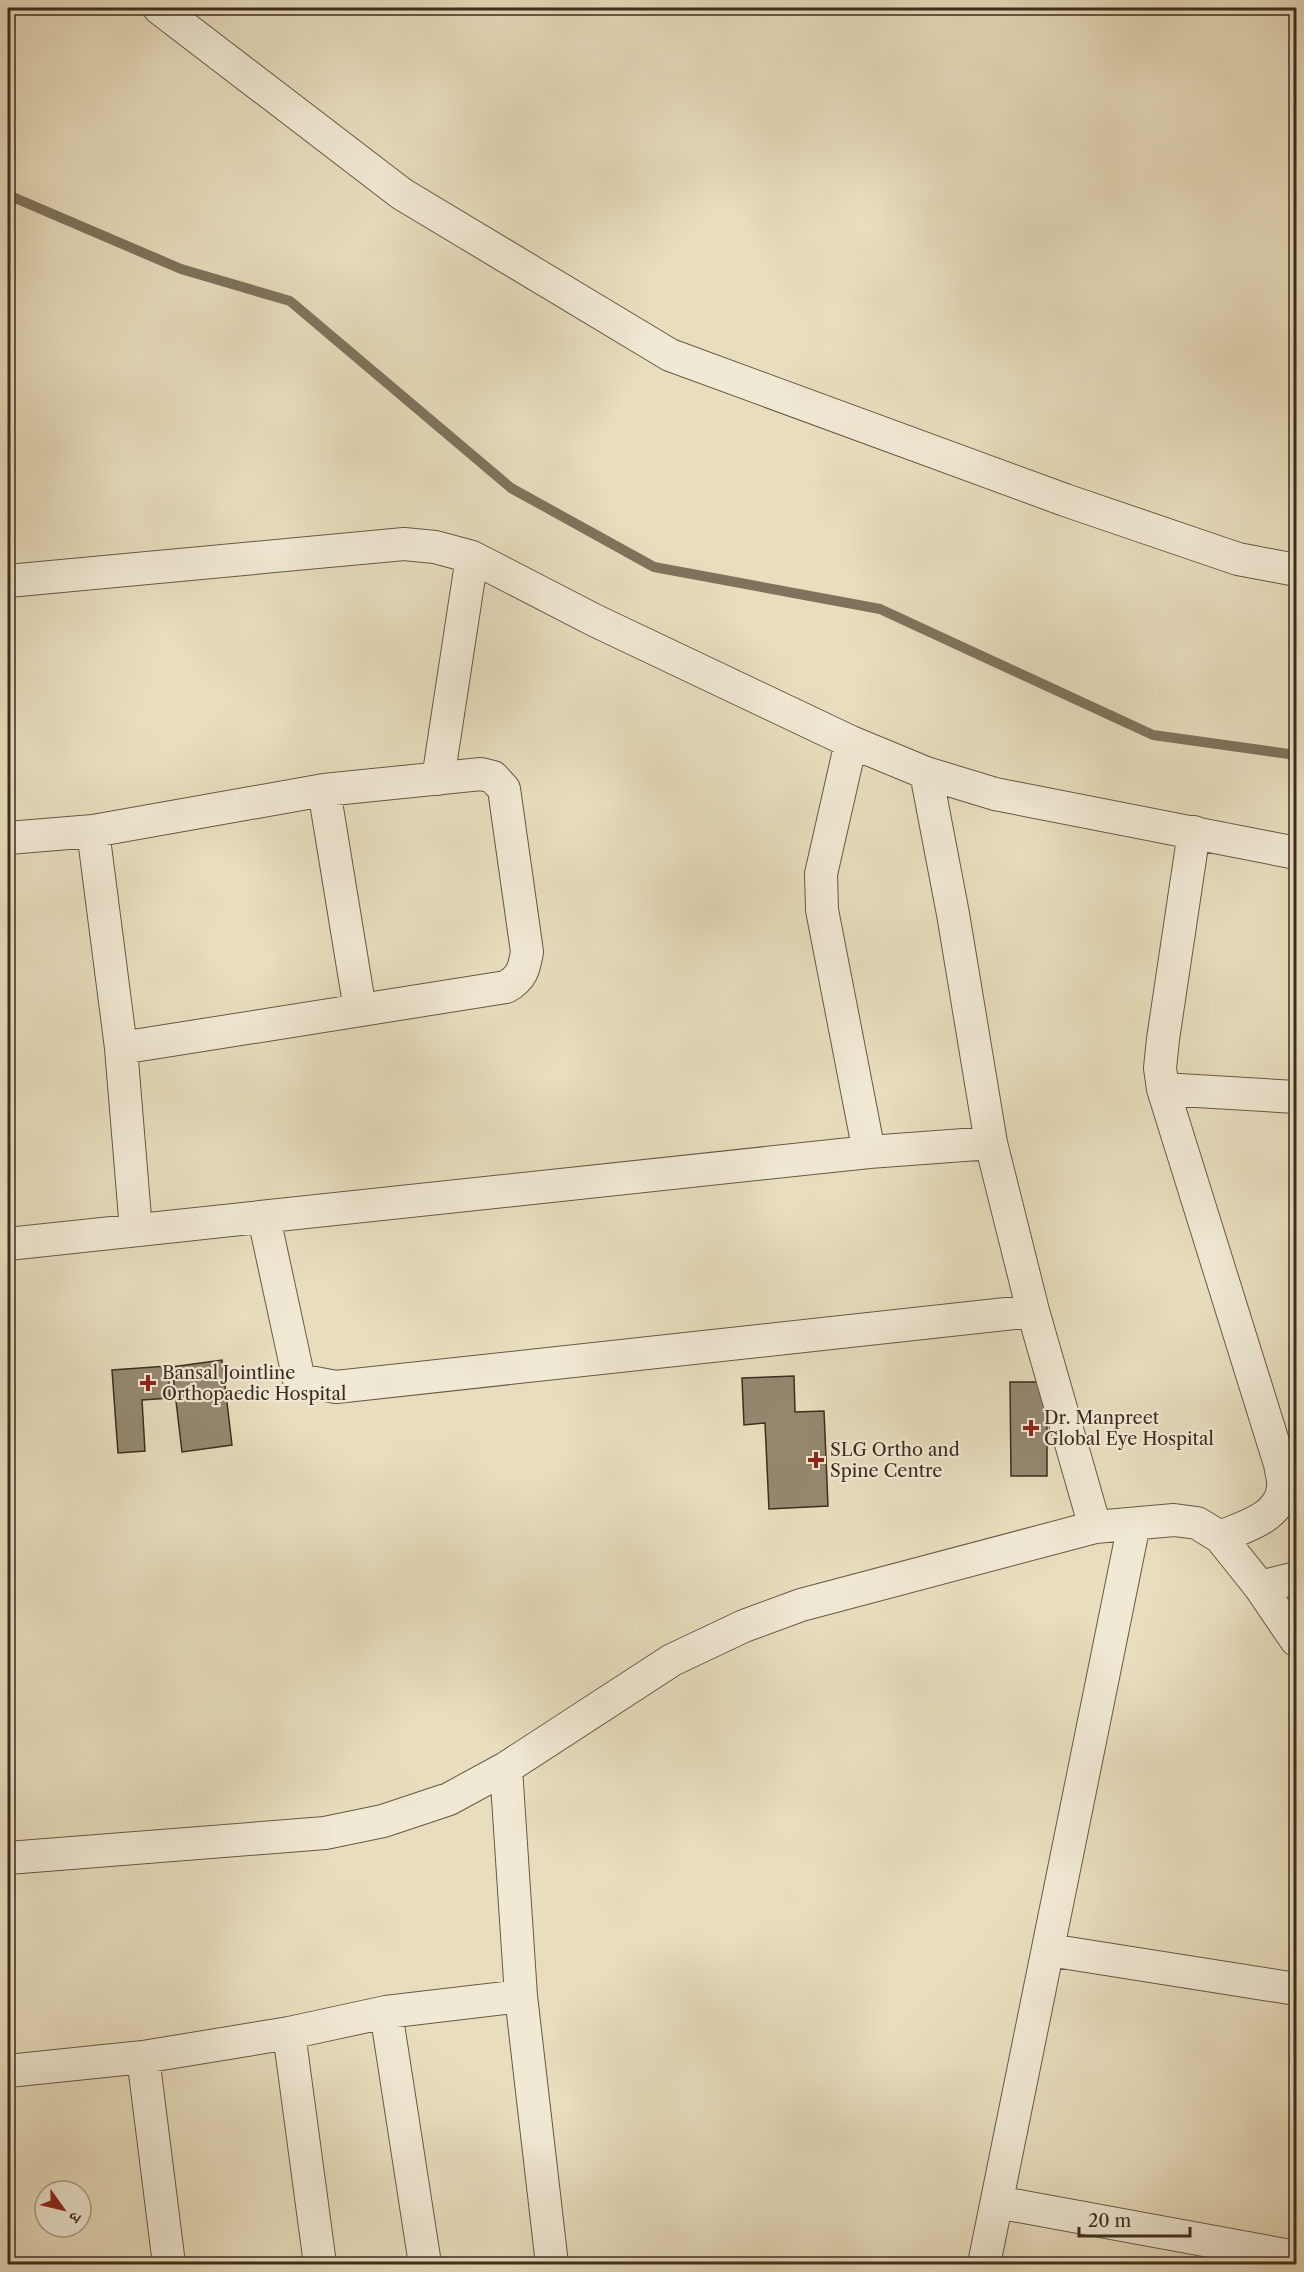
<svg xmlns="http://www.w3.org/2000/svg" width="1304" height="2272" font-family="'Libre Caslon Text','Noto Serif Devanagari',serif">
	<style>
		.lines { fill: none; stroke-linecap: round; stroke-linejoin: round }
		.stream { stroke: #7f735d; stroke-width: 10 }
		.building { fill: #958971; stroke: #3b2d1e; stroke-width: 1.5 }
		.street-casing { stroke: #665946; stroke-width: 34 }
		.street { stroke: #f0e9d4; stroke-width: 32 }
		.poi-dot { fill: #8f2418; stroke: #f0e9d4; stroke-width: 2 }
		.labels { text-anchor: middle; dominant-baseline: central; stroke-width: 4.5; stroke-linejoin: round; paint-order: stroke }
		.poi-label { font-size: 18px; fill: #3b2d1e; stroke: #f0e9d4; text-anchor: start }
	</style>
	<rect width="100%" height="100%" fill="#e8ddbd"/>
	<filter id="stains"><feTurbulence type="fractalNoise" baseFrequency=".00333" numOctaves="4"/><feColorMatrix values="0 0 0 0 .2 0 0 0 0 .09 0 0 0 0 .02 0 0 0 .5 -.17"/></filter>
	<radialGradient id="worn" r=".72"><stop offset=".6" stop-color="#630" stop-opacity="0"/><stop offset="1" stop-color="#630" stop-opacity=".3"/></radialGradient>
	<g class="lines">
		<path class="stream" d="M8,195L181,269L290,301L511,488L654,567L880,609L1153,735L1296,755"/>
	</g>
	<path class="building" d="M222,1360L232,1445L182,1452L172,1367Z
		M168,1366L170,1398L142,1400L145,1451L118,1453L112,1370Z
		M794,1376L795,1412L824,1411L828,1506L769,1509L765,1423L744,1425L742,1378Z
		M1010,1382H1047V1476H1011Z"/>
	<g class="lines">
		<defs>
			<path id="street" d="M159,8L402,194L670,355L1065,500L1238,559L1296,570
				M8,581L404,544L435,547L472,557L594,620L851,742L926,773L995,794L1296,853
				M851,742L821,874L822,910L869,1152
				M926,773L953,914L991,1143L1033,1311L1095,1527
				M438,779L472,557
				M324,790L360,1010
				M93,831L121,1048
				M1194,832L1163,1039L1160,1068L1163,1089L1280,1464C1281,1471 1284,1481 1283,1488C1280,1518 1243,1527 1220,1537
				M8,838L93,831L324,790L481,774L493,777L504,789L527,952C524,969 522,978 506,987L121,1048L136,1230
				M1163,1089L1296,1097
				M264,1218L299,1380L336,1387L1033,1311
				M8,1244L869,1152L991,1143
				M1260,1587L1296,1578
				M506,1768L521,1996L552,2264
				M8,1858L325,1833L383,1821L449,1799L506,1768L672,1660L744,1626L801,1605L1095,1527L1174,1520L1197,1523L1220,1537L1260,1587L1296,1640
				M1049,1950L1296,1989
				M386,2012L425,2264
				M289,2033L386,2012L521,1996
				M143,2057L169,2264
				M8,2071L143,2057L289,2033L320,2264
				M997,2202L1296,2257
				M984,2264L1134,1524"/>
		</defs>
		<use href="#street" class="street-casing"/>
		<use href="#street" class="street"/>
	</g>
	<g class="poi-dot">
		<path d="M145 1374h6v6h6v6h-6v6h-6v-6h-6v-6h6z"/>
		<path d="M1028 1419h6v6h6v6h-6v6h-6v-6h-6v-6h6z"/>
		<path d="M813 1451h6v6h6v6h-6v6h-6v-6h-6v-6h6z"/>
	</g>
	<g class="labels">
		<g class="poi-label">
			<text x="162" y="1373">Bansal Jointline<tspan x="162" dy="21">Orthopaedic Hospital</tspan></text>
			<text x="1044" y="1418">Dr. Manpreet<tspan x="1044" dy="21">Global Eye Hospital</tspan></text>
			<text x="830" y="1450">SLG Ortho and<tspan x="830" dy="21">Spine Centre</tspan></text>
		</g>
	</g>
	<rect width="1304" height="2272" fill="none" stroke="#e8ddbd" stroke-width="30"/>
	<rect x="9" y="9" width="1286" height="2254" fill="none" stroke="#3b2d1e" stroke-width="3"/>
	<rect x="15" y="15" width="1274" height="2242" fill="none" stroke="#3b2d1e" stroke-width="1.5"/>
	<g transform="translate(63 2209) rotate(124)"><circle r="28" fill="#f0e9d4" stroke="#a89e8b" stroke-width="1.5"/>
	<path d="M0-4.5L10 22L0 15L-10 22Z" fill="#8f2418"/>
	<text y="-9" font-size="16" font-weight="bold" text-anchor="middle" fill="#3b2d1e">उ</text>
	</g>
	<path d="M1079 2227v9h111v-9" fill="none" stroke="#3b2d1e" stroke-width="3"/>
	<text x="1088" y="2227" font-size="18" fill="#3b2d1e" stroke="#f0e9d4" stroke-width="4.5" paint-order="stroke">20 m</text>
	<rect width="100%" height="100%" filter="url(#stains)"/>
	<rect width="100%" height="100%" fill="url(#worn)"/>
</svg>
